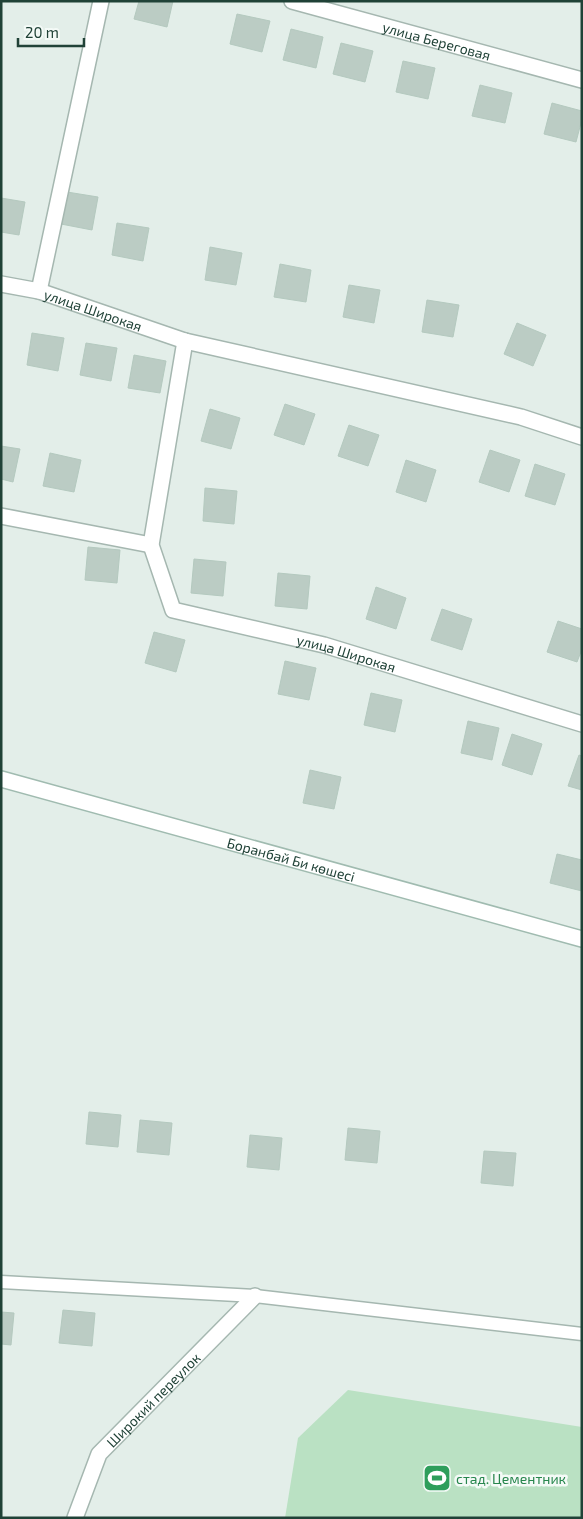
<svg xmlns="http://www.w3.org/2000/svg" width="583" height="1519" font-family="'Exo 2',sans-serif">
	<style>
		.green { fill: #bae1c3 }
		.building { fill: #bbccc4; stroke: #b4c9bf }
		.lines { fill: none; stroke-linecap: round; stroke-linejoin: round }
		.lane-casing { stroke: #a5b7b0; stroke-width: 15 }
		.street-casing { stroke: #a5b7b0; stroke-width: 18 }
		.secondary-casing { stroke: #a0bbb0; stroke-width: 18 }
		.lane { stroke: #fff; stroke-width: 12 }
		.street { stroke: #fff; stroke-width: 15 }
		.secondary { stroke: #fff; stroke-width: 15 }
		.labels { text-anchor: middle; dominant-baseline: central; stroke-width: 5; stroke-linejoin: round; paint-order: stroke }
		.street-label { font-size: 14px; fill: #204237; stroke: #f4faf7 }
		.leisure-label { font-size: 14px; fill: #27864d; stroke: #f4faf7; text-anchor: start }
	</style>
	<rect width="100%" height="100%" fill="#e3eee9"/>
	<path class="green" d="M348,1390L582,1427V1518H285L298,1438Z"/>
	<path class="building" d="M139,1H173L167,27L134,19Z
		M237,14L270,21L262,52L230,44Z
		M291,29L323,37L316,68L283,60Z
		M341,43L373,51L365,82L333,74Z
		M403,61L435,68L428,99L396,92Z
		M480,85L512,93L505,123L472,116Z
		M552,103L582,111V119L576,142L544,134Z
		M67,192L98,197L92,230L61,224Z
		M1,198L25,202L19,235L1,232Z
		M117,223L149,228L143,261L112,255Z
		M210,247L242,253L236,285L205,280Z
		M280,264L311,270L306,302L274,297Z
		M349,285L380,290L374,323L343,317Z
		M427,300L459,305L453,337L422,332Z
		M517,323L546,335L533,366L504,354Z
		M32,333L64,338L58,371L27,365Z
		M86,343L117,348L111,381L80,375Z
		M134,355L166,361L160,393L128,388Z
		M285,404L315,414L304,445L274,435Z
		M210,409L240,418L231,449L201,441Z
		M349,425L379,435L368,466L338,456Z
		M1,446L20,449L13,482L1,479Z
		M490,450L520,460L509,492L479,482Z
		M50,453L81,460L74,492L43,486Z
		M406,460L436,470L426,502L396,492Z
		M535,464L565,474L555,505L525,496Z
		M205,488L237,491L234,524L203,521Z
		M88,547L120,550L117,583L85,580Z
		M194,559L226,562L223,596L191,593Z
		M278,573L310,576L307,609L275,606Z
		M376,587L406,598L396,629L366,619Z
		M442,609L472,619L462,650L431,640Z
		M558,621L582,629V649L577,662L547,652Z
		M154,632L185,640L176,672L145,663Z
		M285,661L316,668L309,700L278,694Z
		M371,693L402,700L395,732L364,725Z
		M468,721L499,728L492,760L461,753Z
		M512,734L542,744L532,775L502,765Z
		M579,755L582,756V790L568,786Z
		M310,770L341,777L334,809L303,803Z
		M557,854L582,860V891L550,883Z
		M89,1112L121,1115L118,1147L86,1144Z
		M140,1120L172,1123L169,1155L137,1152Z
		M348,1128L380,1131L377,1163L345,1160Z
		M250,1135L282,1138L279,1170L247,1167Z
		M484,1151L516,1153L513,1186L481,1183Z
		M63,1310L95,1313L92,1346L59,1343Z
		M1,1312L14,1313L11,1345L1,1344Z"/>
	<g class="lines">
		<defs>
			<path id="lane" d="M1,1282L255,1296L582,1334"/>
			<g id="street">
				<path id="s1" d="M292,1L582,80"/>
				<path id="s2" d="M1,284L39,291L185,341L521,417L582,437"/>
				<path d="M39,291L101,1"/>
				<path id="s3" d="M185,341L151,545L173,610L324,645L582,724"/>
				<path d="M1,516L151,545"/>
				<path id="s4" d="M75,1518L99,1454L255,1296"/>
			</g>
			<g id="secondary">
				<path id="s5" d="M1,779L582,939"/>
			</g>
		</defs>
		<use href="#lane" class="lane-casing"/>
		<use href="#street" class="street-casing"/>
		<use href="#secondary" class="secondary-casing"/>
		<use href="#lane" class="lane"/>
		<use href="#street" class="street"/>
		<use href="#secondary" class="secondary"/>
	</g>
	<defs>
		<symbol id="stadium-square" viewBox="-11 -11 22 22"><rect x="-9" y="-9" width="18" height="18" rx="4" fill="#2e9e5b" stroke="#f4faf7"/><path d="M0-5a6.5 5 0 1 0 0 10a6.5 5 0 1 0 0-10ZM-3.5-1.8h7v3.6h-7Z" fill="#fff"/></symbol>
	</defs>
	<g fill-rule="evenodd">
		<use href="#stadium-square" x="421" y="1462" width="32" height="32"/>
	</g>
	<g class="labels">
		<g class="street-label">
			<text stroke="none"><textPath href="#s1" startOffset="150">улица Береговая</textPath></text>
			<text stroke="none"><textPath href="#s2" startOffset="96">улица Широкая</textPath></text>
			<text stroke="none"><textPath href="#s3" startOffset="454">улица Широкая</textPath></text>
			<text stroke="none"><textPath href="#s5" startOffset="301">Боранбай Би көшесі</textPath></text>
			<text stroke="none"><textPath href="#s4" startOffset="145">Широкий переулок</textPath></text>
		</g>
		<g class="leisure-label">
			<text x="456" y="1478">стад. Цементник</text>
		</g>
	</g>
	<rect width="583" height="1519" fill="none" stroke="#204237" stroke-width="5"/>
	<path d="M18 38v8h66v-8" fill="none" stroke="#204237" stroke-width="2.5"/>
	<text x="25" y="38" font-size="15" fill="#204237" stroke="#f4faf7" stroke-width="4" paint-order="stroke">20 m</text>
</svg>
